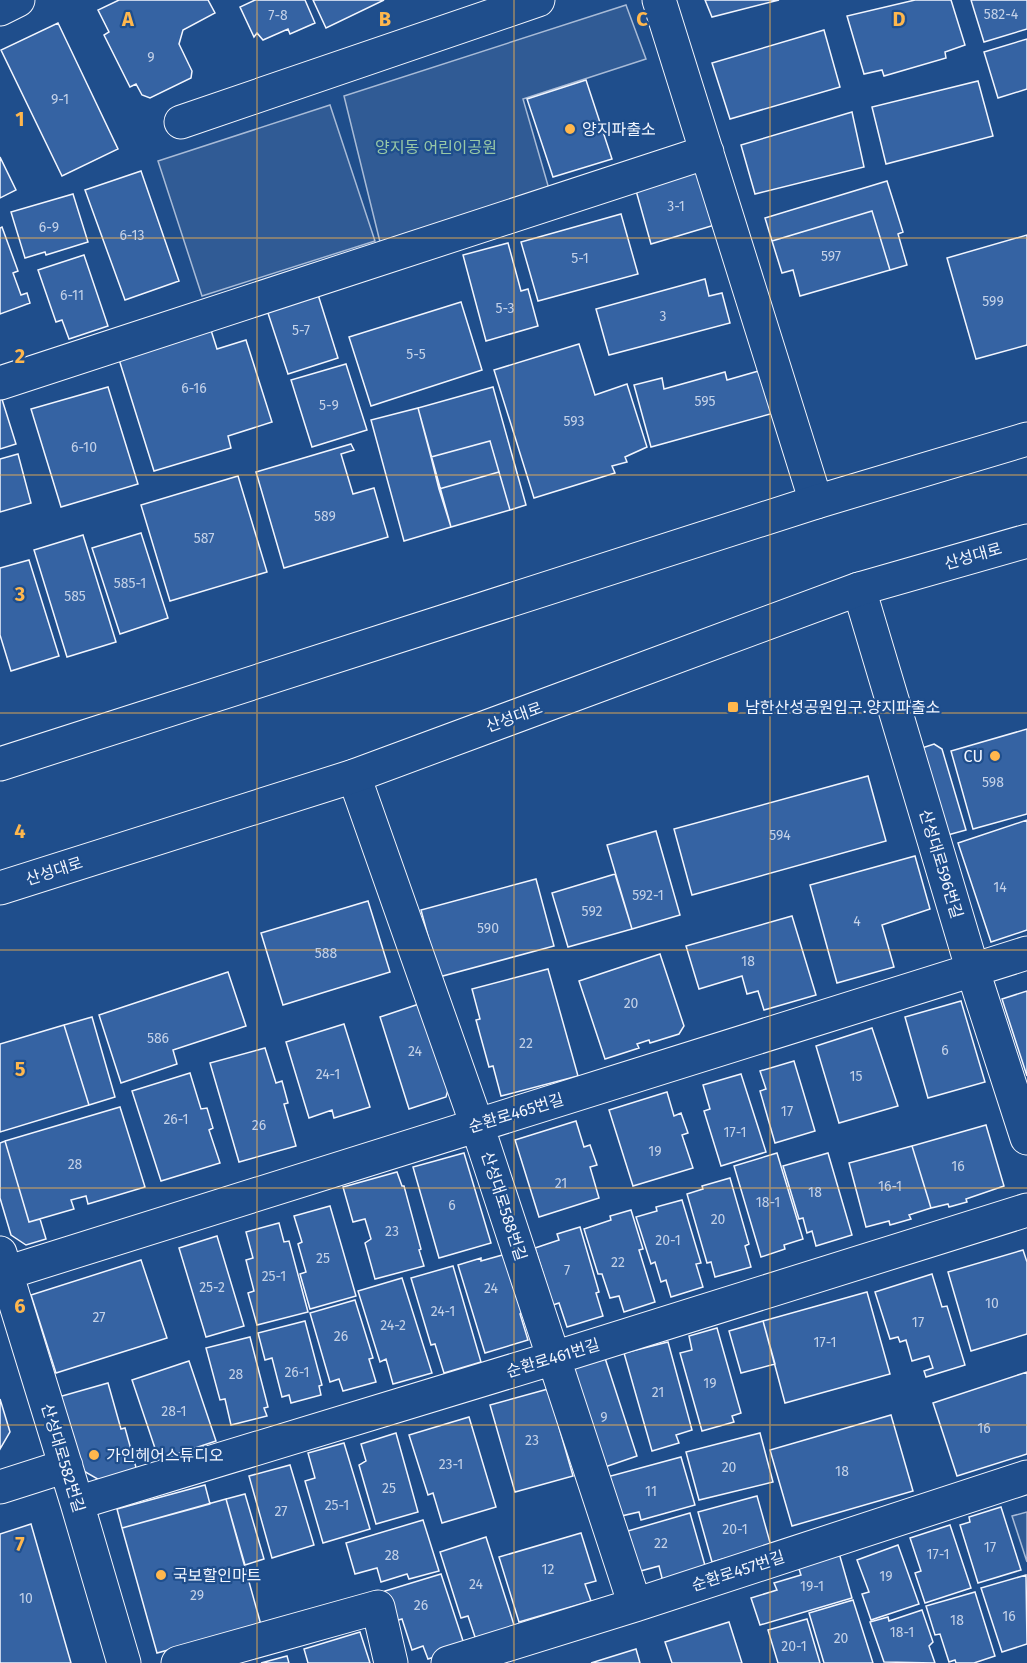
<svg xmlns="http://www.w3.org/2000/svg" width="1027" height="1663" font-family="'Fira Sans','Noto Sans KR',sans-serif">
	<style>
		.built { fill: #305b95; stroke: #a8bbd7; stroke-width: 1.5 }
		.building { fill: #3563a3; stroke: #f2f6ff; stroke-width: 1.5 }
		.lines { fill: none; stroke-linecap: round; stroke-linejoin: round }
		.minor-casing { stroke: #f2f6ff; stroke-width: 35 }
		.major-casing { stroke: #f2f6ff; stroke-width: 35 }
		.minor { stroke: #1f4e8c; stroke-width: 33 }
		.major { stroke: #1f4e8c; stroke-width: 33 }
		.grid { fill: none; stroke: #ffb74d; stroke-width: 1.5; stroke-opacity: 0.55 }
		.poi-dot { fill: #ffb74d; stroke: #1f4e8c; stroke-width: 2 }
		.labels { text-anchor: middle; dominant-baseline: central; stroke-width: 4.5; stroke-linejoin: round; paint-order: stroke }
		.number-label { font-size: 14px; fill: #c3d1e8 }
		.poi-label { font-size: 16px; fill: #f2f6ff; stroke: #1f4e8c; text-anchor: start }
		.park-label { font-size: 16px; fill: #97c8a6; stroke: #1f4e8c }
		.street-label { font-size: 16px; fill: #f2f6ff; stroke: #1f4e8c }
		.grid-label { font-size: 20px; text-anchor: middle; font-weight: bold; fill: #ffb74d; stroke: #1f4e8c; stroke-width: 4.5; stroke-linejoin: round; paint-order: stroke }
	</style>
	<rect width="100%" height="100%" fill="#1f4e8c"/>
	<path class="built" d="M626,5L646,59L523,99L549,189L381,246L344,96Z
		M330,105L375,241L202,296L158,161Z
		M1027,1512V1562L1012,1516Z"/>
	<path class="building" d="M119,0H208L215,13L183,30L179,44L192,71L191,78L150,98L142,95L136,84L130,87L104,35L109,32L98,10Z
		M255,0H305L315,23L290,34L288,29L263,40L257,33L254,37L240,7Z
		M313,0H384L326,28Z
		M705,0H779L712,17Z
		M915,0H951L965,45L945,52L946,58L884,76L882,70L864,74L847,16Z
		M971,0H1027V29L984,42Z
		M58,23L118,149L62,176L1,50Z
		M824,30L840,87L730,119L712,63Z
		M1027,39V89L998,98L984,52Z
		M586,80L612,159L553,177L527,99Z
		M978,81L993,136L886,164L872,107Z
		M852,112L864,167L755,194L741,145Z
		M0,157L16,190L0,198Z
		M701,168L718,224L651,244L635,187Z
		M141,171L179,281L125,300L85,190Z
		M887,181L903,232L898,234L907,265L890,270L872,211L772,241L765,218Z
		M73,194L88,242L46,255L45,252L25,258L11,212Z
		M872,211L890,270L800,296L793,270L782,273L772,241Z
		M621,214L638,274L538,301L521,242Z
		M2,227L18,271L13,273L21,295L27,293L30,303L0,314V228Z
		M1027,235V345L976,359L947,258Z
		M508,243L521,291L528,289L538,326L486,341L463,255Z
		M84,255L108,326L69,339L62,320L56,322L38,270Z
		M705,279L709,296L722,293L730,323L609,355L596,309Z
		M315,285L338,358L288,374L264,301Z
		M461,302L482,370L371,406L349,337Z
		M209,324L217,349L246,340L272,422L228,436L231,448L154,471L117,353Z
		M579,344L595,395L627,384L647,447L625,457L627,462L612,466L615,473L534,498L494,370Z
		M346,364L367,430L312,447L291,380Z
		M762,370L774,413L651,447L634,385L662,378L664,389L725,372L727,380Z
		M108,387L138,484L61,507L31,409Z
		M493,387L526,505L510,510L490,441L431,457L418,408Z
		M0,393L16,444L0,449Z
		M418,408L451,527L404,541L371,420Z
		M490,441L499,472L439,489L431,457Z
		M351,444L354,450L341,454L353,494L374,488L388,537L284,568L256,472Z
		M18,454L31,503L0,512V459Z
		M499,472L510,510L451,527L439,489Z
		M238,476L267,572L170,601L141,505Z
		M141,533L168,618L120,634L92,548Z
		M83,535L116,642L67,657L34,550Z
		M29,560L59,656L11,671L0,635V568Z
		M1027,729V814L973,829L951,751Z
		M934,744L942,749L966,830L944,836L922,748Z
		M868,776L886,841L692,895L674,829Z
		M1027,820V930L991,942L958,843Z
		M656,831L680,915L632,929L607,845Z
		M915,856L930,909L882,925L894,967L837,983L810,885Z
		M615,874L632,929L568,947L552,893Z
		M536,879L554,946L439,977L421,910Z
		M368,901L390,972L283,1005L261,933Z
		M792,916L816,995L764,1010L758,991L747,994L742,976L699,989L686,946Z
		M660,954L684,1026L679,1034L650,1043L649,1040L637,1044L639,1048L605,1059L579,981Z
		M548,969L578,1076L501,1096L493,1066L489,1067L476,1020L480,1019L472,989Z
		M228,972L246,1026L173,1050L177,1064L121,1083L99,1015Z
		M1027,991V1076L1002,999Z
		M961,1001L985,1082L928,1098L905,1017Z
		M422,1003L449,1086L446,1097L409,1109L380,1017Z
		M92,1017L115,1097L89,1105L64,1025Z
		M344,1024L370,1107L334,1118L332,1110L309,1118L286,1042Z
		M64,1025L89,1105L0,1132V1044Z
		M872,1028L898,1106L839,1123L816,1046Z
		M265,1048L276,1083L282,1081L288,1103L284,1104L296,1146L239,1162L210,1063Z
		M794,1061L815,1131L775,1143L760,1091L766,1089L760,1071Z
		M190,1073L201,1109L207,1108L213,1128L209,1130L220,1163L161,1181L132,1091Z
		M741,1074L766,1152L721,1166L704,1111L710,1109L703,1085Z
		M667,1092L674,1116L681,1113L688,1133L682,1135L693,1168L633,1186L609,1110Z
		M120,1107L145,1187L88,1204L86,1196L71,1200L74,1209L29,1222L5,1141Z
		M576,1121L584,1147L590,1145L597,1165L590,1167L599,1198L539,1217L515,1140Z
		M986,1125L1004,1186L966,1199L967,1202L949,1207L948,1204L931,1208L912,1146Z
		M5,1141L29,1222L40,1219L46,1239L26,1245L11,1235L0,1198V1143Z
		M912,1146L931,1208L909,1215L911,1219L890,1225L889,1221L866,1227L849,1163Z
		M464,1153L491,1243L439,1258L413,1167Z
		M777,1153L803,1239L784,1245L785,1249L761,1257L734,1166Z
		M828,1153L852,1235L816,1246L812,1231L807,1233L803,1218L799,1219L783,1166Z
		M397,1172L402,1186H404L421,1249L419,1250L424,1266L375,1279L365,1243L371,1239L365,1219L353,1222L343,1187Z
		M730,1178L749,1244L745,1246L751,1267L715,1277L711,1262L707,1263L687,1194L703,1189L702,1186Z
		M682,1200L701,1263L696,1264L703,1287L671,1297L666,1280L661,1282L655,1262L651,1264L636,1217L657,1211L656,1207Z
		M330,1206L356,1296L310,1309L300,1274L306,1272L298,1244L302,1242L294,1216Z
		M631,1210L643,1249L639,1250L655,1302L624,1312L619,1296L610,1298L602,1274H598L584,1229L611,1220L610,1216Z
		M279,1223L284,1242L289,1241L308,1312L257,1325L248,1293L254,1291L246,1260L253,1258L246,1232Z
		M580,1227L599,1292L596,1293L603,1316L567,1327L559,1303L553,1305L535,1248L559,1240L557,1234Z
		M217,1236L244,1326L206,1337L179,1248Z
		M1023,1250L1027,1262V1334L971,1351L948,1272Z
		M506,1254L523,1311L520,1314L528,1340L485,1353L458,1265L481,1258V1261Z
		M141,1260L167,1338L56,1373L31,1295Z
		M453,1266L481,1362L444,1373L435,1344L431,1345L411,1278Z
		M932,1274L942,1307L947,1306L965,1365L926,1377L924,1371L933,1368L929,1356L912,1361L906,1340L900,1342L898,1337L890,1339L875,1292Z
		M402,1278L432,1373L393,1384L386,1359L380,1362L358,1291Z
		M867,1292L890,1374L785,1403L763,1321Z
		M355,1300L373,1358L369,1359L376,1382L343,1391L339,1379L330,1382L310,1313Z
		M305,1321L322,1385L319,1386L321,1395L291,1403L289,1395L282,1397L272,1358L265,1360L258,1333Z
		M763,1321L775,1364L741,1373L729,1331Z
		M717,1328L741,1413L732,1416L734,1422L702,1431L680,1353L692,1350L689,1336Z
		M250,1337L268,1407L264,1408L267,1416L231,1425L225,1399L220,1400L206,1348Z
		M668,1342L692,1430L676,1435L679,1443L652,1451L624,1353Z
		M605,1358L637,1456L605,1467L572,1369Z
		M189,1361L216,1441L159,1460L132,1380Z
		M1027,1372V1454L957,1476L933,1403Z
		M108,1383L121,1429L125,1428L137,1471L101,1481L75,1466L55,1398Z
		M548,1389L573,1476L515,1492L490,1405Z
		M0,1399L10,1432L0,1449Z
		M891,1415L913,1491L792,1526L770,1450Z
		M469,1417L496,1507L442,1523L433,1493L428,1495L409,1435Z
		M396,1433L418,1512L376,1524L359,1465L366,1461L361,1444Z
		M760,1433L773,1482L699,1500L686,1452Z
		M344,1443L370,1529L323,1543L305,1481L315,1478L308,1453Z
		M681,1457L695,1505L641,1520L639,1512L617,1517L607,1477Z
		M290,1465L314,1545L272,1558L249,1476Z
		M205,1485L210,1504L122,1528L117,1509Z
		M245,1494L264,1559L245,1565L226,1499Z
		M757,1496L771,1546L712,1562L698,1512Z
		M226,1499L261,1625L157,1653L122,1528Z
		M1001,1507L1021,1570L978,1583L960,1525L970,1522L969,1517Z
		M690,1513L706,1569L663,1582L659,1566L637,1572L621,1533Z
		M423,1520L439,1571L409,1579L407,1574L381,1582L377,1568L355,1574L346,1543Z
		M31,1524L71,1663H0V1534Z
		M950,1525L971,1588L925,1603L915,1573L921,1571L910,1538Z
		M581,1533L596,1581L585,1584L591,1601L519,1622L499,1557Z
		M486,1537L515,1628L476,1640L468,1616L461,1618L440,1552Z
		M898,1545L919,1604L871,1620L862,1594L869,1592L857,1560Z
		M839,1553L852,1598L760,1625L751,1598L777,1590L774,1583L801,1575L798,1566Z
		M441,1574L465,1647L428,1659L423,1646L412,1650L402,1619L395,1621L385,1591Z
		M1026,1575L1027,1644L1002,1652L981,1588Z
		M975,1592L995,1656L974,1663H956L955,1660L949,1662L940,1634L935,1635L926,1606Z
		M853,1600L873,1663H824L809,1613Z
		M922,1610L933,1642L929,1646L935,1663L884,1662L870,1622L888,1617L889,1621Z
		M807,1619L820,1663H778L768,1630Z
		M729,1622L742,1663H672L665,1642Z
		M360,1632L370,1663H308L304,1649Z
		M636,1649L640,1663H591Z
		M287,1656L289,1663H261Z"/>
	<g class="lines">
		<defs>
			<path id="minor" d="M659,0L816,502
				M0,9L18,0
				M181,122L538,0
				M0,383L707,152
				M859,589L973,971L1027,1138
				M354,776L477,1125L635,1605
				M0,1253L77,1503L124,1663
				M6,1273L1027,953
				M0,1487L66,1466
				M77,1503L554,1358L1027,1210
				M178,1663L378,1607L391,1663
				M448,1663L635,1605L1027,1477"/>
			<path id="major" d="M0,764L816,502L1027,439
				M0,888L354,776L859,589L1027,541"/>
		</defs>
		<use href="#minor" class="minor-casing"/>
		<use href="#major" class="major-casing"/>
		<use href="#minor" class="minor"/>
		<use href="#major" class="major"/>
	</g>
	<path class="grid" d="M257,0V1663M514,0V1663M770,0V1663M0,238H1027M0,475H1027M0,713H1027M0,950H1027M0,1188H1027M0,1425H1027"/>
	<g class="poi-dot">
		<circle cx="570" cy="129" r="6"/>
		<rect x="727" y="701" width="12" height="12" rx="3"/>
		<circle cx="995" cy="756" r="6"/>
		<circle cx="94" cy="1455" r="6"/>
		<circle cx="161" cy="1575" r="6"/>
	</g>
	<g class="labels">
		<g class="number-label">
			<text x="1001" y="14">582-4</text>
			<text x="278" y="15">7-8</text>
			<text x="151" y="57">9</text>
			<text x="60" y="99">9-1</text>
			<text x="676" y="206">3-1</text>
			<text x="49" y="227">6-9</text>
			<text x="132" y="235">6-13</text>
			<text x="831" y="256">597</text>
			<text x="580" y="258">5-1</text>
			<text x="72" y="295">6-11</text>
			<text x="993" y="301">599</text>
			<text x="505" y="308">5-3</text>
			<text x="663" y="316">3</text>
			<text x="301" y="330">5-7</text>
			<text x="416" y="354">5-5</text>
			<text x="194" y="388">6-16</text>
			<text x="705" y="401">595</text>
			<text x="329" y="405">5-9</text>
			<text x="574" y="421">593</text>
			<text x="84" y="447">6-10</text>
			<text x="325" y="516">589</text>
			<text x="204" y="538">587</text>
			<text x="130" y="583">585-1</text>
			<text x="75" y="596">585</text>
			<text x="993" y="782">598</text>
			<text x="780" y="835">594</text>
			<text x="1000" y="887">14</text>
			<text x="648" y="895">592-1</text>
			<text x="592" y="911">592</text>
			<text x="857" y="921">4</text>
			<text x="488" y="928">590</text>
			<text x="326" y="953">588</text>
			<text x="748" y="961">18</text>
			<text x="631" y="1003">20</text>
			<text x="158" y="1038">586</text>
			<text x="526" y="1043">22</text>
			<text x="945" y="1050">6</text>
			<text x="415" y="1051">24</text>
			<text x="328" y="1074">24-1</text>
			<text x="856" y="1076">15</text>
			<text x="787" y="1111">17</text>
			<text x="176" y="1119">26-1</text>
			<text x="259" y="1125">26</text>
			<text x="735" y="1132">17-1</text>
			<text x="655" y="1151">19</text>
			<text x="75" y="1164">28</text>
			<text x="958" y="1166">16</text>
			<text x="561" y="1183">21</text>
			<text x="890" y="1186">16-1</text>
			<text x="815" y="1192">18</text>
			<text x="768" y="1202">18-1</text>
			<text x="452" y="1205">6</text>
			<text x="718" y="1219">20</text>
			<text x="392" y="1231">23</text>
			<text x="668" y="1240">20-1</text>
			<text x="323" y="1258">25</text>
			<text x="618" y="1262">22</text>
			<text x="567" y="1270">7</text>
			<text x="274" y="1276">25-1</text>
			<text x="212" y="1287">25-2</text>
			<text x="491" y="1288">24</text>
			<text x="992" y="1303">10</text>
			<text x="443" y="1311">24-1</text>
			<text x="99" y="1317">27</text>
			<text x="918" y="1322">17</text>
			<text x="393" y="1325">24-2</text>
			<text x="341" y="1336">26</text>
			<text x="825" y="1342">17-1</text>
			<text x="297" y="1372">26-1</text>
			<text x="236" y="1374">28</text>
			<text x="710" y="1383">19</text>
			<text x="658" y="1392">21</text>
			<text x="174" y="1411">28-1</text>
			<text x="604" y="1417">9</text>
			<text x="984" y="1428">16</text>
			<text x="532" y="1440">23</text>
			<text x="451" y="1464">23-1</text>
			<text x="729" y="1467">20</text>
			<text x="842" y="1471">18</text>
			<text x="389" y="1488">25</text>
			<text x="651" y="1491">11</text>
			<text x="337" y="1505">25-1</text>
			<text x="281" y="1511">27</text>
			<text x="735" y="1529">20-1</text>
			<text x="661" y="1543">22</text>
			<text x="990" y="1547">17</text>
			<text x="938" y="1554">17-1</text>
			<text x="392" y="1555">28</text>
			<text x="548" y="1569">12</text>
			<text x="886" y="1576">19</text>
			<text x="476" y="1584">24</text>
			<text x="812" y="1586">19-1</text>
			<text x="197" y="1595">29</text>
			<text x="26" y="1598">10</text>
			<text x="421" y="1605">26</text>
			<text x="1009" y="1616">16</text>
			<text x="957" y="1620">18</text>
			<text x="902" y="1632">18-1</text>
			<text x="841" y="1638">20</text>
			<text x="794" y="1646">20-1</text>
		</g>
		<g class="poi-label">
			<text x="582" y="129">양지파출소</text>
			<text x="745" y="707">남한산성공원입구.양지파출소</text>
			<text x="983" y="756" text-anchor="end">CU</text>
			<text x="106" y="1455">가인헤어스튜디오</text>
			<text x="173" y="1575">국보할인마트</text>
		</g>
		<g class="park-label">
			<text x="436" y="147">양지동 어린이공원</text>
		</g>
		<g class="street-label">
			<text transform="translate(973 556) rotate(-16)">산성대로</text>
			<text transform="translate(514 717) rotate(-20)">산성대로</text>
			<text transform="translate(941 864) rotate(73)">산성대로596번길</text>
			<text transform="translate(54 871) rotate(-18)">산성대로</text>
			<text transform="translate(516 1113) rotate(-17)">순환로465번길</text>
			<text transform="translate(504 1206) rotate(72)">산성대로588번길</text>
			<text transform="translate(553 1358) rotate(-17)">순환로461번길</text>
			<text transform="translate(63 1458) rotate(73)">산성대로582번길</text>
			<text transform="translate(738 1571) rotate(-18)">순환로457번길</text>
		</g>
	</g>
	<g class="grid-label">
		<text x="128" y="26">A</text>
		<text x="385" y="26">B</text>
		<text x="642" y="26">C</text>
		<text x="899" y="26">D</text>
		<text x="20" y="126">1</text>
		<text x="20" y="363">2</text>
		<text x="20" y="601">3</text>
		<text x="20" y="838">4</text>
		<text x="20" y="1076">5</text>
		<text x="20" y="1313">6</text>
		<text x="20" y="1551">7</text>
	</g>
</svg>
